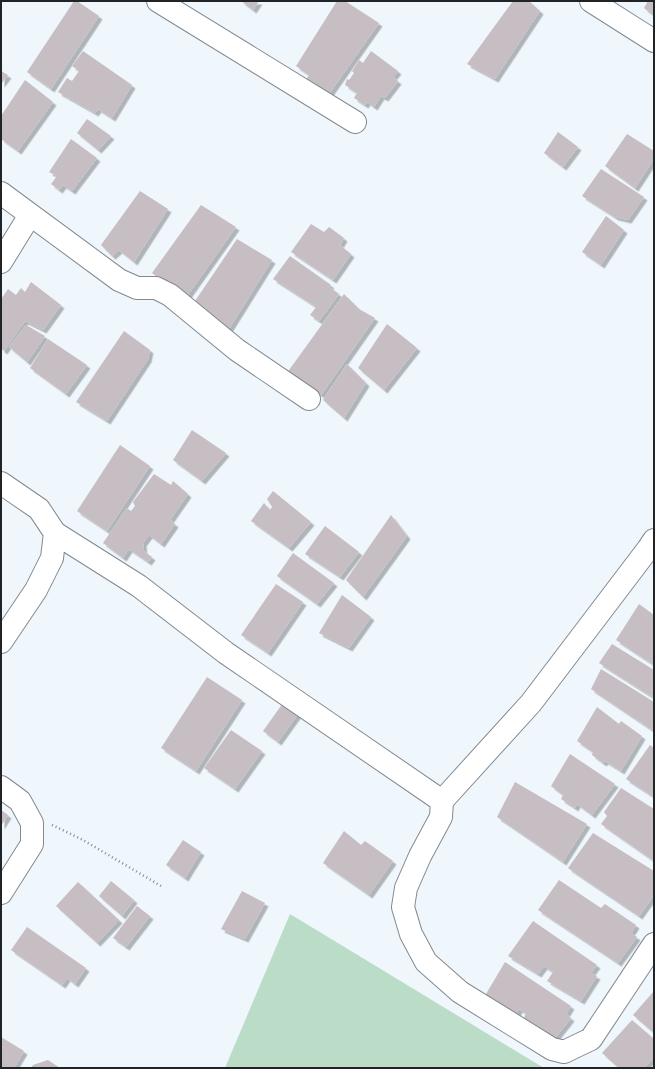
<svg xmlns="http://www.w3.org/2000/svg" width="655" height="1069" font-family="'PT Sans',sans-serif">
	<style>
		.green { fill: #bbddc8 }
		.building { fill: #c6bec3; filter: url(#shadow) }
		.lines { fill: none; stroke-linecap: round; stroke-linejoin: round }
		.street-casing { stroke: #83898f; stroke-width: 24 }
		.path { stroke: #858a8e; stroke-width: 2.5; stroke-dasharray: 1 3; stroke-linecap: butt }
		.street { stroke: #fff; stroke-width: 22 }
	</style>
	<defs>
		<filter id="shadow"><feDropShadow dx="3.5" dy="3.5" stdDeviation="0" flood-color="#0004"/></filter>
	</defs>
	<rect width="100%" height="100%" fill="#eff6fc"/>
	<path class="green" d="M290,914L544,1068H225Z"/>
	<path class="building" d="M74,1H77L99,16L51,89L27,72Z
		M241,1H259L253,10Z
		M337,1H345L379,23L329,94L306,80L309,75L296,66Z
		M513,1H529L540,11L495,79L467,64Z
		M648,1H654V16L644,8Z
		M83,51L132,85L112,118L98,109L95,113L58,92L67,78L72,81L79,71L72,66Z
		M371,51L398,71L393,77L398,81L385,98L381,96L374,107L367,102L365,105L354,98L357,93L345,85L347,79L349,80L354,73L352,71L359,60L363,63Z
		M1,71L8,75L1,84Z
		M25,80L53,102L18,151L1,139V116Z
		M87,119L111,136L98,150L77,133Z
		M558,132L578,147L563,167L544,153Z
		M627,134L654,151V159L635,188L605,166Z
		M71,139L97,158L72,191L63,185L59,190L51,184L57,176L49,172Z
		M601,169L644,197L628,220L615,217L582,196Z
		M140,191L168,209L134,262L119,250L112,256L101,245Z
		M201,205L236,227L185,299L152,273Z
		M606,216L624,230L601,265L582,252Z
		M311,224L324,232L329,227L344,238L340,245L351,254L333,280L291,252Z
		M237,239L272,260L229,329L193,304Z
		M290,256L331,285L315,306L273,279Z
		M31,282L61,305L43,330L25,321L4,351L1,349V299L8,289L16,295L21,288L25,292Z
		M331,288L339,294L319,321L310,315Z
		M344,294L359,309L375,318L321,395L317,392L315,397L284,377Z
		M387,324L417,348L384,390L358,368Z
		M26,325L45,336L27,362L9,347Z
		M124,331L150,350L148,359L107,421L76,402Z
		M48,339L87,365L66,394L30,368Z
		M347,364L366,383L344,418L323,400Z
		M192,430L226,453L202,481L173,460Z
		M120,445L150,466L107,531L77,511Z
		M154,474L171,485L173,481L188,494L170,520L175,524L161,544L149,535L143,543L144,551L152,557L148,562L129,549L123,558L103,543L127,508L131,511L135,506L133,502Z
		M273,491L311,522L289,548L251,521L264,503L270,510L272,507L267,499Z
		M391,515L407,536L363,597L346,580Z
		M325,526L359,552L340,577L305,554Z
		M293,553L334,583L317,604L277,576Z
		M276,584L303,602L268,653L241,635Z
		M342,595L371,617L349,648L319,633Z
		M639,604L654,615V665L616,640Z
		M612,644L654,670V698L599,663Z
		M601,669L654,702V726L652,730L591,689Z
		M207,677L242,700L196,771L161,748Z
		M283,703L298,714L278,742L263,731Z
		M597,707L619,724L621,721L642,736L621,771L605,761L603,763L592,755L593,752L577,741Z
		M231,730L262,751L235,789L204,768Z
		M650,745L654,748V797L626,779Z
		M570,754L615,784L592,815L577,804L575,808L561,799L563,795L551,786Z
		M515,782L587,824L563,862L497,817Z
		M621,788L654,809V861L601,824L607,816L604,812Z
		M1,810L8,815L1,826Z
		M344,831L361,845L365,841L393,861L369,895L323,863Z
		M593,833L654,871V895L639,916L568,868Z
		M183,840L201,852L185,878L166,865Z
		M559,880L601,908L605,904L636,925L631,933L637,937L618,963L538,910Z
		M111,881L134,900L122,916L99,896Z
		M78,882L119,920L97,943L56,906Z
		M242,891L265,903L245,939L221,929Z
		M137,906L150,916L126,947L113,938Z
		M533,921L597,965L591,973L597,976L581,1001L547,981L553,972L544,966L538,974L508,956Z
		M27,927L86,968L75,984L67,978L62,985L11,950Z
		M505,962L571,1006L566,1014L571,1018L552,1042L522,1023L526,1013L519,1009L514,1019L483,999Z
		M654,991V1033L633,1015Z
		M632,1020L654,1039V1057L644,1068H619L602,1053Z
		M1,1037L24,1051L14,1068H1Z
		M48,1060L60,1068H31L33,1065Z"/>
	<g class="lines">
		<defs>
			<path id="street" d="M158,1L355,122
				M591,1L654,41
				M1,193L119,280L137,288H156L170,295L237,350L309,399
				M1,262L30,215
				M1,483L39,509L55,533L139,586L226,653L442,801
				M654,540L648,549L531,703L442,801L441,817L420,856L406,888L403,907L411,934L426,962L460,992L552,1049L564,1052L591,1039L654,944
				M1,642L36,590L52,558L55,533
				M1,787L20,801L32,823V844L1,893"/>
		</defs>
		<use href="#street" class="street-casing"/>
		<path class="path" d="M52,825L83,840L161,886"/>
		<use href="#street" class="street"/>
	</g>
	<rect width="655" height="1069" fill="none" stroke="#212426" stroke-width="4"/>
</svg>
